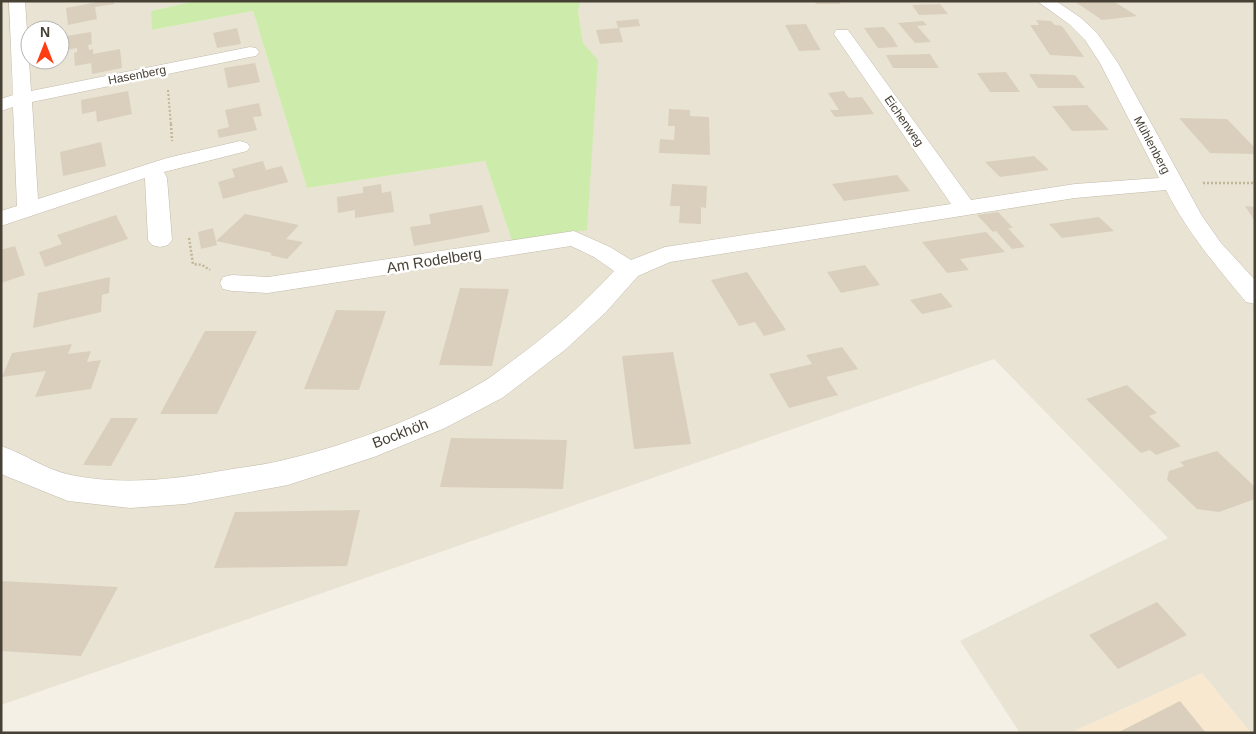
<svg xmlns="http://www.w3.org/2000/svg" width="1256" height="734" font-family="Arial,sans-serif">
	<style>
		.residential { fill: #e9e3d3; fill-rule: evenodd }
		.commercial { fill: #f8e8cf }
		.green { fill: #cdecab }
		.building { fill: #dacfbd }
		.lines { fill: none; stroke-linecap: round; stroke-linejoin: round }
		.street-casing { stroke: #c3bbab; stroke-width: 1 }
		.path-far1 { stroke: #c3b598; stroke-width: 2; stroke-dasharray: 2 2; stroke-linecap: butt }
		.path { stroke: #c3b598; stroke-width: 2.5; stroke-dasharray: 2 2; stroke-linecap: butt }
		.street { fill: #fff; fill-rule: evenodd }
		.labels { text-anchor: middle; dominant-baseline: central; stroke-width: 5; stroke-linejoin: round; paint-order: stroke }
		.far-street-label { font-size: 12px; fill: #474135; stroke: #fff }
		.street-label { font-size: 15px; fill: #474135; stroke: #fff }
	</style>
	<rect width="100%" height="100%" fill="#f4f0e6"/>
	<path class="residential" d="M1,1H195L151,11L153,30L253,11L307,188L485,161L512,241L583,43L578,10L581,1H1255V733H1251L1202,673L1070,733H1020L960,641L1168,538L994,359L1,705ZM30,30H60V60H30Z"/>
	<path class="commercial" d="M1202,673L1251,733H1070Z"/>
	<path class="green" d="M195,1H581L578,10L583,43L598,60L587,230L512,241L485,161L307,188L253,11L152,30L151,11Z"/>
	<path class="building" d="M103,1H114V4L95,7L97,19L68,25L66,8Z
		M814,1H838L841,4H816Z
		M1074,1H1113L1137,16L1102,20Z
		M940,4L948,14L919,15L912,5Z
		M638,19L640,26L618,28L616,21Z
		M1036,20L1051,21L1055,25L1062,26L1084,57L1050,55L1030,25H1039Z
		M923,21L927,25L917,26L931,42L915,43L898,23Z
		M806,24L813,37L821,50L799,51L785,25Z
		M884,27L892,37L898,47L878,48L864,28Z
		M237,28L241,44L217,48L213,33Z
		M619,28L623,42L600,44L596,30Z
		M91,32L92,44L88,45L89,50L93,49V54L120,49L122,68L92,74L91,63L75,66L74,53L77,52V48L60,51V37Z
		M930,54L939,68H893L886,55Z
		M255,63L260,82L228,88L224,68Z
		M1006,72L1020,92H990L977,73Z
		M1029,74L1075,75L1085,88H1038Z
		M128,91L132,114L97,122L96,111L82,114L81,100Z
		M844,91L849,98L862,97L874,114L835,117L830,110H839L828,93Z
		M259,103L262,116L253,117L257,130L219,138L217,130L229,127L225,110Z
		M1087,105L1109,130L1072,131L1052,106Z
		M669,109L690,110V116L709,117L710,155L659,153L660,139L674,140L675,126H668Z
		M1179,118L1227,119L1255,148V154L1210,153Z
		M101,142L106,166L63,176L60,152Z
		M1034,156L1049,170L1000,177L985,162Z
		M263,161L266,170L282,166L288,182L223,199L218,182L235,177L232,169Z
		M897,175L910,191L844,201L832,184Z
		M381,184L382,193L391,191L394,212L355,218V210L338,213L337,197L363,193V187Z
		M672,184L707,186L706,208L701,207V224L679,223L680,206H670Z
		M482,205L490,232L414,246L410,227L431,224L429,214Z
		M1245,206L1255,207V221Z
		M998,212L1013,228H1008L1025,247L1012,249L996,231L993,232L977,215Z
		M245,214L299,225L286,239L303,242L287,259L270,255L272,253L216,241L217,245L201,249L198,232L213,228L216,241Z
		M116,215L128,239L45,267L39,252L62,244L57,235Z
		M1099,217L1114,231L1062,238L1049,224Z
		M986,232L1005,252L960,259L969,270L947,273L922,242Z
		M15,246L25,275L1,283V250Z
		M865,265L880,285L841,293L827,272Z
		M747,272L786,330L764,336L755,322L739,326L711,280Z
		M110,277L109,293L102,295L101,312L33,328L38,293Z
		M460,288L509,289L492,366L439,365Z
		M941,293L953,307L922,314L910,300Z
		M336,310L386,311L359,390L304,389Z
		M205,331H257L217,414H160Z
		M72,344L68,354L91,351L87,362L101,360L91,389L35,397L46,371L2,377L12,353Z
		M842,347L858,369L826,377L838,395L789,408L769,374L812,364L806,355Z
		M673,352L691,444L634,449L622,356Z
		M1127,385L1157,413L1149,416L1181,446L1156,455L1150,450L1141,453L1086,399Z
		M111,418H138L111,466L83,465Z
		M451,438L567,440L563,489L440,487Z
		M1217,451L1255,487V499L1219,512L1197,509L1167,480L1169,471L1184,466L1180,462Z
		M360,510L347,566L214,568L235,512Z
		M1,581L118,587L81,656L1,651Z
		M1157,602L1187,635L1118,669L1089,635Z
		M1180,701L1206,733H1117Z"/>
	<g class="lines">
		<defs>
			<path id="street" d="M9,1H25L31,91L250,47L256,48L259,52L256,56L250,57L32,102L38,199L167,158L240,141L247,143L250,147L247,151L164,172L167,178L172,240L168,245L160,247L152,245L148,240L145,178L1,226V211L17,206L13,107L1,111V99L13,95Z
				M1037,1H1056L1081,18L1097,33L1118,63L1202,216L1221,243L1255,280V304L1246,302C1216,266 1187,232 1166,190L1075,198L670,262L638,276L606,312L566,349L502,398L445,428L374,457L288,485L185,504L130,508L68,501L1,474V446C25,454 46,470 71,475C125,486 178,479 232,469C251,466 270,464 288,459C351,444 425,416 481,383C492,377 502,368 512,361C549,334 583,305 614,271L594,257L571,246L268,293L232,291L223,289L220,283L223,277L232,275L268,277L574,231L610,247L631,260L665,247L951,204L834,34L836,30H848L971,200L1075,184L1159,178L1100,63L1085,40L1069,24Z"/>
		</defs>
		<use href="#street" class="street-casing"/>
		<path class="path-far1" d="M168,90L171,126"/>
		<path class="path" d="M171,124L172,141
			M1203,183H1255
			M189,238L193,264L202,265L210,270"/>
		<use href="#street" class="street"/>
	</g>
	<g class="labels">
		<g class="far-street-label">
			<text transform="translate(137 75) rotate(-11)">Hasenberg</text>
			<text transform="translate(904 121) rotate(55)">Eichenweg</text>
			<text transform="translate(1152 145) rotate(62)">Mühlenberg</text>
		</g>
		<g class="street-label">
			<text transform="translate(434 260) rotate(-9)">Am Rodelberg</text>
			<text transform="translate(400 433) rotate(-21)">Bockhöh</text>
		</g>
	</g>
	<rect width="1256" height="734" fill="none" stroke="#474135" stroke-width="5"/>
	<g transform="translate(45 45)"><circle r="24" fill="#ffffff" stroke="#b5b3ae"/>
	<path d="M0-4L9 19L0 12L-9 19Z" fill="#ff3d12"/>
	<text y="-8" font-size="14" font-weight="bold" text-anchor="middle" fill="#474135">N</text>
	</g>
</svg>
